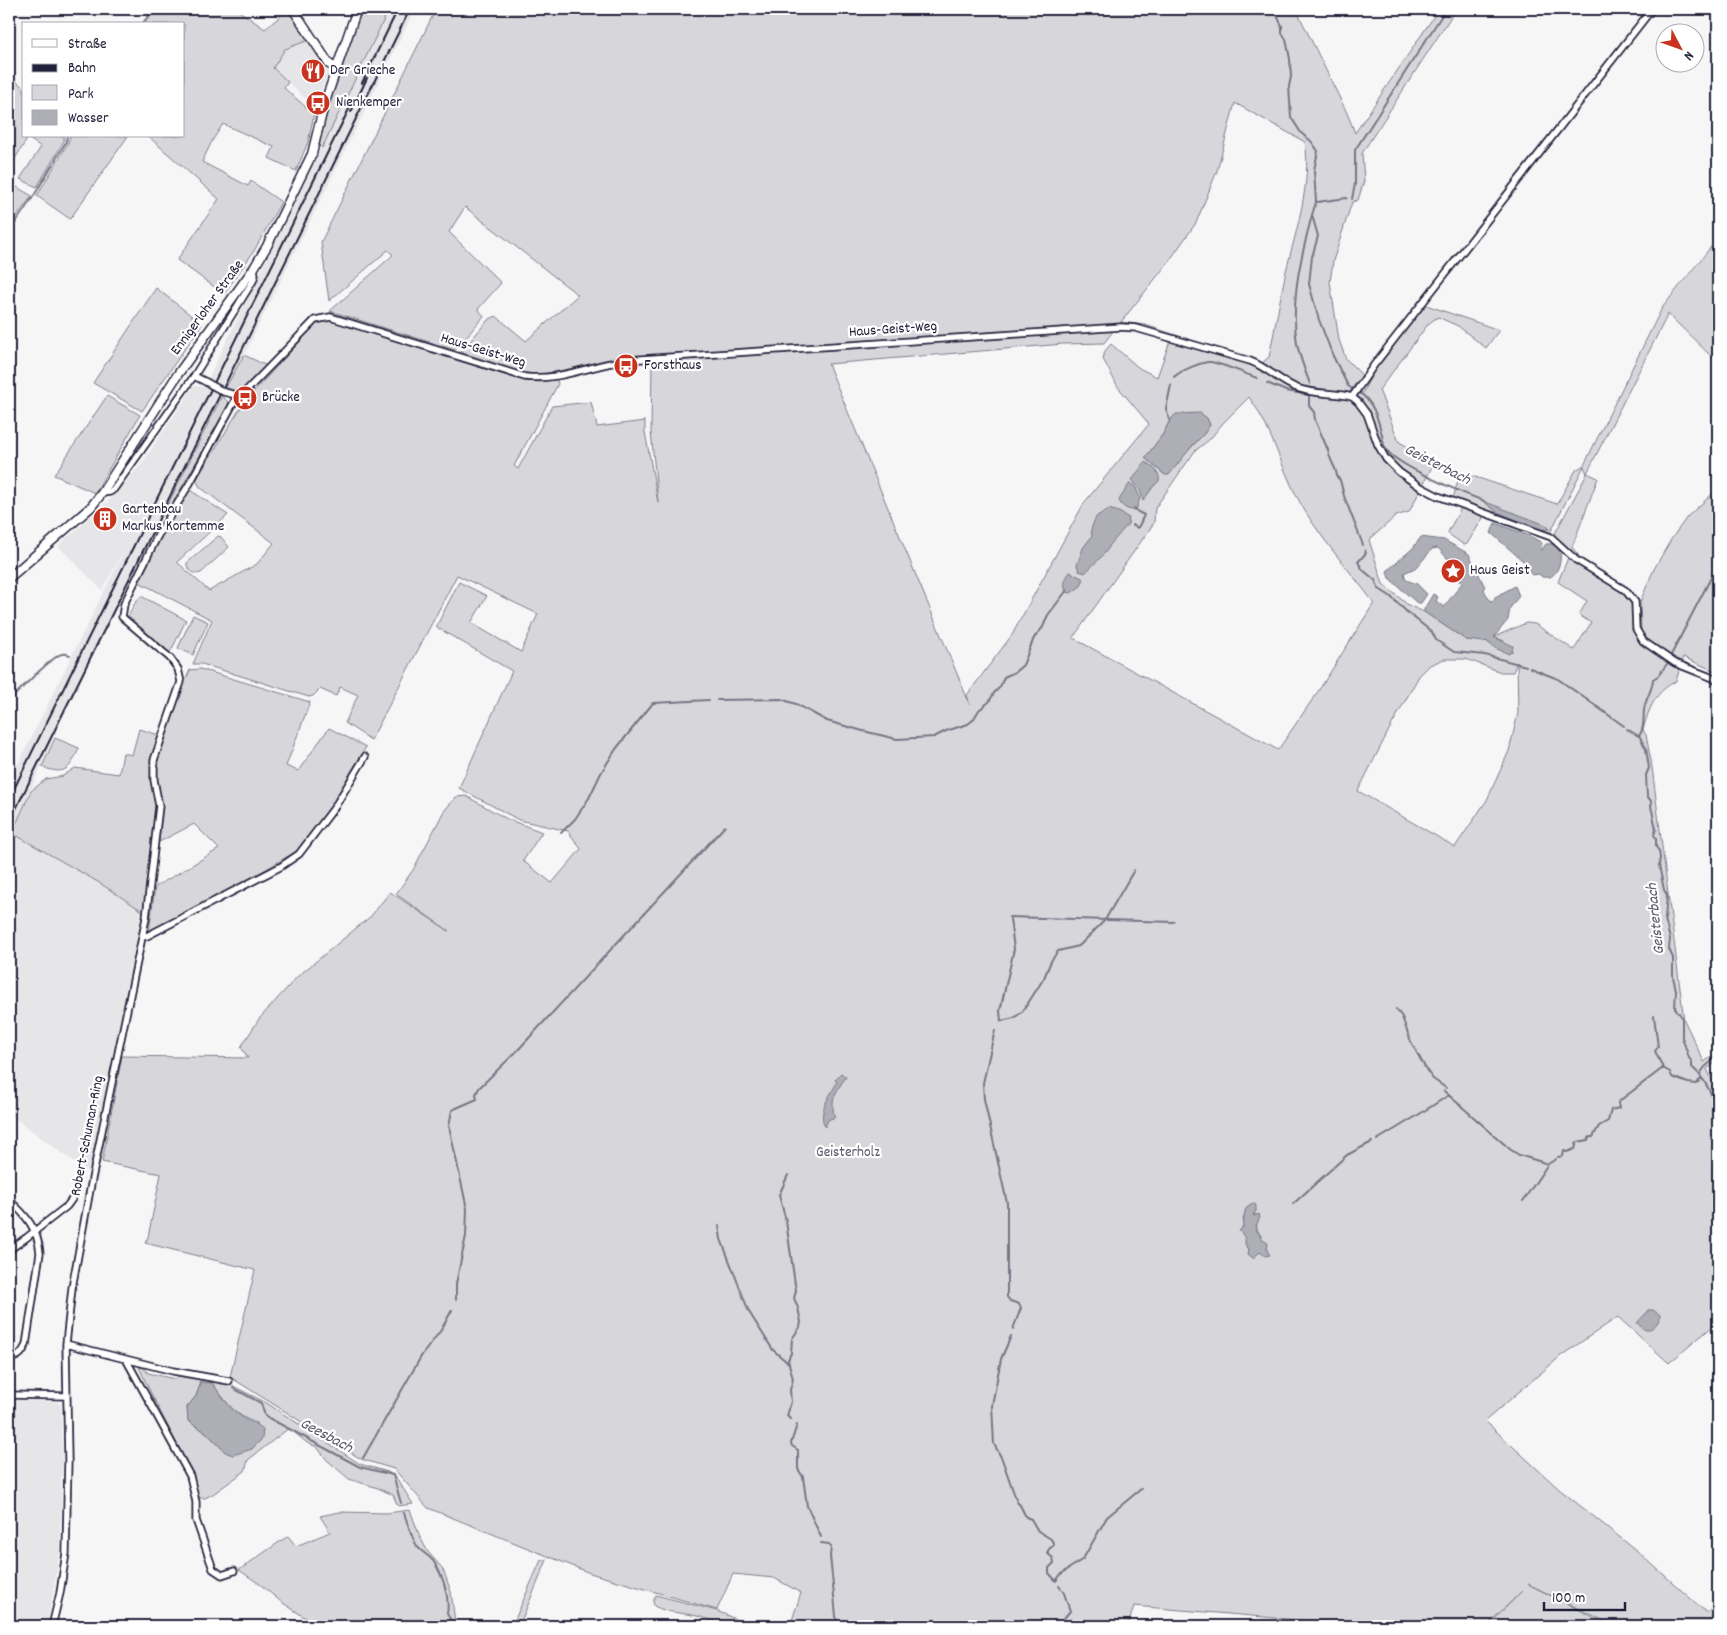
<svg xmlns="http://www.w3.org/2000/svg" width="1727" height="1635" font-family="Dekko,sans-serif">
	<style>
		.built { fill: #e6e6e9 }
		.green { fill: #d7d7db; stroke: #7c7c8b; fill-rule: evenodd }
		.water { fill: #aeaeb7; stroke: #767685 }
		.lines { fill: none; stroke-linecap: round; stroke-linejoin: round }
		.stream { stroke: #767685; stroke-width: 2 }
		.minor-casing { stroke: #22223b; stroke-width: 9 }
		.major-casing { stroke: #22223b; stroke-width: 11 }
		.minor { stroke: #fff; stroke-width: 5.5 }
		.major { stroke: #fff; stroke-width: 8 }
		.rail { stroke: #22223b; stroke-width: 2 }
		.minor-bridge-casing { stroke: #22223b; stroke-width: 9; stroke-linecap: butt }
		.minor-bridge { stroke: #fff; stroke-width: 5.5 }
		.labels { text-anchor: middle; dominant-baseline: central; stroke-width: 4.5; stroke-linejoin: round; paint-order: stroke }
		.poi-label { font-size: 15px; fill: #22223b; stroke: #fff; text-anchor: start }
		.street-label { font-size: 15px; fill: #22223b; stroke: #fff }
		.park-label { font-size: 15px; fill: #58586b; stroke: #fff }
		.water-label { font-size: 16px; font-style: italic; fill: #5a5a6d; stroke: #fff }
	</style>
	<rect width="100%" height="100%" fill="#f6f6f7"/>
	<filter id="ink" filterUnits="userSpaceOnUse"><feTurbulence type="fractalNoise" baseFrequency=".02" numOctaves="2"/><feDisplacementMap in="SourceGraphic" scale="10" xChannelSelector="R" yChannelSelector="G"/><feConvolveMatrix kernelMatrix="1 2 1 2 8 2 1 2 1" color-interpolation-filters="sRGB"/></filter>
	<g filter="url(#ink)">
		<path class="built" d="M389,9H415L244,355L226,387L162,516L60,723L12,833L98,882L144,912L138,950L89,1173L9,1114V760L18,764L127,545L102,590L58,546L108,501L139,467L194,386L204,387Z
			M309,40L328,72L315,108L273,68L285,49Z
			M9,1399L57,1402L61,1405L62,1459L60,1553L47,1626H9Z"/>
		<path class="green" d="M156,9H236L265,29L289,9L309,40L285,49L273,68L288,82L284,88L314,114L308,142L296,171L269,158L274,147L223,124L212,141L202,162L248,186L251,181L281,202L254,251L224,294L177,260L219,199L148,136H184V24H144Z
			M361,9H389L322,148L319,144L331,98Z
			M436,9H1296L1347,113L1355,133L1439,9H1456L1362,153L1364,181L1358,200L1352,202L1333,261L1330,282L1339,340L1346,359L1362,375L1348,394L1363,392L1377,365L1426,305L1499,330L1486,348L1458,326L1438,317L1429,323L1379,390L1399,442L1435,461L1409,512L1396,516L1369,540L1383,584L1408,605L1424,612L1466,640L1486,641L1496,648L1504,641L1494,637L1526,623L1535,624L1574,650L1591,623L1579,615L1587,601L1558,582L1568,558L1624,591L1634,602L1642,642L1654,645L1647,639L1641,630L1640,602L1654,569L1672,538L1687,517L1718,489V671L1717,672L1683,657L1676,681C1655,692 1649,708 1643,730L1646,735L1652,767L1684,1020L1704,1062L1718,1052V1061L1707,1069L1718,1093V1337L1713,1326L1669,1363L1618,1317L1562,1355L1485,1421L1559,1489L1637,1551L1707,1613L1718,1601V1626H1615L1528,1584L1611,1626H1488L1522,1591L1486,1626H1321L1323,1622L1134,1606L1128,1626H807L792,1620L801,1593L774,1578L733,1574L717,1610L590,1573L428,1508L394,1469L361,1459L230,1377L255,1270L145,1243L148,1237L161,1174L102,1162L122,1056L248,1058L241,1047L259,1019L297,977L371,916L390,892L449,931L396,894L413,870L444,811L456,797L466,796L507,819L542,832L523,861L552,883L581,849L568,831L519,820L459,788L512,671L436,627L459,582L487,596L471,623L521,652L538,614L457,575L371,740L345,723L358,695L340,687L336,696L320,689L313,696L309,697L202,664H193L212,620L139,582L161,537L190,490L228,515L177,562L209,591L257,564L274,543L200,487L196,480L244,402L317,323L326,319L524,381L540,382L557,380L558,384L514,466L518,469L552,406L591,402L597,427L645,421V432L658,502L651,432L652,362L1114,330L1104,343L1063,344L828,364L970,705L967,695L1012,635L1084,503L1149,424L1118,387L1103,359L1105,351L1111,344L1139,368L1157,377L1170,341L1149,333L1134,331L1121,322L1118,325L648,355L605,360L569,369L541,374L525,373L461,352L488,320L496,316L526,341L578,295L465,207L449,232L501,283L478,309L484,316L455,350L330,311L393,255L388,250L329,301L321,242ZM1235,103L1305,142C1312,182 1296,231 1286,271C1280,299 1275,328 1269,357L1262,363L1145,325L1121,322L1167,264L1196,223L1217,171ZM1249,397C1271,427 1280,464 1297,497C1317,535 1348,568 1374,603L1321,687L1278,750L1073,638L1154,523L1155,508L1195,451L1210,439L1223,423ZM1207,419L1210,425L1204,434L1165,475L1145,458L1163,434L1170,420ZM1444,659H1466L1501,672H1513L1517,662L1518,713L1509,751L1487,800L1455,847L1358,791L1390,728L1419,676L1430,665ZM1247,1207H1255L1256,1211L1253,1214L1256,1215L1257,1229L1266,1245L1267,1250L1258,1253L1255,1256L1249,1252V1249L1246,1246V1241L1241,1229L1244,1224L1243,1219Z
			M9,75L24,88V136H64V141L37,187L20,179L41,147L28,138L9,168Z
			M70,136H128L70,219L37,196L68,143Z
			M15,186L32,196L14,220L9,215V196Z
			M1718,238V363L1668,314L1587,473L1598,478L1572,547L1579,556L1566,549L1553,537L1587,474L1584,466L1550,533L1542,532L1453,499L1460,472L1557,504L1576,470L1584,465L1662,308Z
			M156,288L202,324L142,411L93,383Z
			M244,355L267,366L243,390L235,391L226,387Z
			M107,396L140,415L95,493L54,475Z
			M222,396L229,403L228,407L164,518L162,516Z
			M1461,508L1480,514L1483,518L1467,544L1464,545L1450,535L1448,532Z
			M218,536L221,537L229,547L201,573C194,575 191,572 187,566V563Z
			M141,596L186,620L172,649L169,653L128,617L133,606Z
			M193,615L208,622L193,655L178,648Z
			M200,669L310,702L286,766L298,771L329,728L366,747L330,807L297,851L249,879L149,932L155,887L219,849L194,824L159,842L162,805L157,779V761L182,688L190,670Z
			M139,729L159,735L150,761L156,806L144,912L98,882L12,833L31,791L46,779L63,776L75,768L119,774L123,753L132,755Z
			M55,738L79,748C70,769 66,776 42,767Z
			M139,1367L144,1368L148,1373L175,1379L179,1376L229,1384L265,1402L360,1464L388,1472L397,1479L413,1504L398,1506L393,1495L378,1488L349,1479L327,1460L317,1447L307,1443L289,1428L248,1460L245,1471L213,1494L205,1498H199C185,1452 158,1412 139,1367ZM199,1382L212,1383C226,1401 234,1416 257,1423L225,1452L207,1433L188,1421L187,1407L196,1396L200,1385Z
			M410,1510L420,1537L428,1552L443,1569L451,1592L455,1622L459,1626H318L280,1601L261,1585L239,1570L288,1536L296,1546L330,1532L320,1516L340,1512L387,1513Z
			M541,1560H547L519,1626H512Z
			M656,1595L717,1611L742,1622L740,1626C725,1626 712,1620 697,1616C680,1612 670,1614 654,1606L653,1601Z"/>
		<path class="water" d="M1200,413L1207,418L1210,425L1204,434L1193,445L1169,475H1165L1145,458L1163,434L1170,420L1176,414Z
			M1145,462C1152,466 1161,472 1159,481L1153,487L1143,501L1140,490L1132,480Z
			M1130,483L1136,488L1140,498L1136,510C1129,511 1121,507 1119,500Z
			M1483,501L1546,525L1550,529L1540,530L1497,512Z
			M1109,509L1119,512L1129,518L1128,524L1110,545C1108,552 1091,567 1085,573L1079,571L1077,565L1083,548L1092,536L1091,530L1094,521L1097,516Z
			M1495,523L1530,536L1542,543L1541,551L1546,544C1567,541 1562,572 1550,577C1547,578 1544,577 1542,577L1539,574L1532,575L1528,571L1530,567L1491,533Z
			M1421,537L1444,540L1469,554L1485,587L1484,590L1490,601L1494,600L1495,597L1515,586L1519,596L1510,608L1508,620L1494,637L1513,646L1512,651L1509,654L1495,648L1486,641L1484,642L1466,640L1424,612V609L1433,594L1438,597L1436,601L1444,607L1462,583L1460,581L1461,578L1466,575L1465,571C1461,568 1458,569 1457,563L1448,559L1438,548L1432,549L1417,567L1404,573L1406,580L1417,584L1427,594L1421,603H1417L1389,578L1387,572L1388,570L1413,548Z
			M1070,572L1082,578L1083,581L1081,586L1071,593L1066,592C1063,584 1065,578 1070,572Z
			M841,1073L846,1077C837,1090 829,1100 835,1117L828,1120L825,1127C817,1110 830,1097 837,1082L835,1080Z
			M1253,1203L1256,1205V1211L1253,1215L1254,1216L1259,1214L1260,1218C1259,1219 1257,1224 1256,1226C1256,1232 1263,1241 1268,1243L1267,1250L1270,1255L1265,1256L1260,1252L1253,1258L1248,1254L1249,1249L1245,1244C1246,1238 1243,1234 1239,1231L1243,1227C1245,1218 1242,1207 1253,1203Z
			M1649,1310H1653L1660,1315C1660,1323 1652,1330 1645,1330L1637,1323Z
			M199,1382L212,1383C221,1395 230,1409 242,1417C249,1423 255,1422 263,1429L262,1439L252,1449L233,1455L225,1452L207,1433L188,1421L187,1407L196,1396L200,1385Z"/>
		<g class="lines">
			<path class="stream" d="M145,9L150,13
				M1274,9L1282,26V33L1286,39L1290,59L1291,77L1289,86L1291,117L1301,133L1311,141L1318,151L1314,170L1316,202L1312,215L1318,236L1312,257L1309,284L1319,320L1333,356L1348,386L1354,390
				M142,24L154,9
				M1352,199L1355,184V150L1446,9
				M1317,202L1347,198
				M9,232L35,194L66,142L67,136
				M331,313L454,351
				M1174,377C1180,371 1203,361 1211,362C1226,365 1243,373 1257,378
				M1267,383L1286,391L1309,395V406L1314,412L1315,420L1328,450C1329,460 1337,468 1337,477L1340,480L1344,496L1363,545
				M1310,384C1305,371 1300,358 1297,344C1290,300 1301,257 1312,215
				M1358,392C1373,400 1378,419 1382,435C1383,439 1383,445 1386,449C1395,465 1465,494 1484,501
				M1170,421L1166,409L1171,385
				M1132,525L1138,528L1144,515L1138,512L1134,508
				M1365,550L1366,553L1358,562L1363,570L1375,580L1379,589L1390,596L1408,613L1432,632L1436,640L1454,652L1485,655L1526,666
				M1670,657L1718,564
				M1530,668L1558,679L1624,726
				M717,700L781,699L796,704L827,721L863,731L897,739L934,737L946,731L968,724L973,720L979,710L989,702L994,693L1000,687L1004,677L1015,672L1023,665L1034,638L1043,627L1048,615L1067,590
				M9,701C18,692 53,655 62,654C65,653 67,654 70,655
				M1627,729L1640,737L1646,749L1649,768L1646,775L1647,796L1652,802L1651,806L1656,829L1654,835L1656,838V847L1659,851L1660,858L1659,865L1664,890L1667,895L1665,919L1670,939L1669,949L1673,958V977L1676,990L1675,1008L1682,1017V1037L1689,1058L1692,1062V1067C1705,1078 1710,1093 1718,1107
				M1639,736C1645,729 1643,718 1644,710C1645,699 1653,690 1653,679L1658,676L1667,664
				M561,833L575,819L589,798L601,773L616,749L653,703L709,700
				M1009,917L1174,922
				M1010,919L1014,949L1000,1011L1001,1021L1014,1018L1023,1011L1044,978L1051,961L1058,951L1079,946L1105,920L1134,870
				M1396,1009L1402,1017L1411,1042L1427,1071L1433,1079L1446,1088
				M1654,1016L1658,1047L1655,1051L1663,1068
				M995,1030L983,1083L984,1099L1007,1203V1297L1010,1301L1019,1304L1021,1308L1013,1329
				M1700,1074L1705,1067L1718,1056
				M1444,1091L1511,1150L1519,1155L1548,1164L1556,1159
				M1377,1140L1415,1117L1449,1095
				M1558,1157L1563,1156L1564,1151L1567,1152L1575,1149L1577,1142L1588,1140L1590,1137H1593L1599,1126L1608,1121L1611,1110L1619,1108L1618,1102L1663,1068L1670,1072L1672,1077L1688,1083L1696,1084L1701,1079
				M788,1175L779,1195L786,1221L796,1291L794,1298L798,1308L801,1322L800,1327L792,1339L791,1353L788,1360L793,1379L790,1390L791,1402L787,1416L790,1419
				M1523,1201L1548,1164
				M1293,1204L1347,1155L1372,1142
				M719,1226L721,1239L749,1312L773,1350L787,1362
				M456,1300V1284L466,1236L467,1209L449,1126L452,1110L477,1099L476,1094L479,1088L517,1051L725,826
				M1011,1336L1001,1359L992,1405L994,1444L1002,1459L1017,1502L1020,1505L1026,1517L1031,1519L1038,1531L1051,1539L1054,1545L1049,1549L1047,1553L1053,1558L1054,1563L1049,1568V1573L1056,1581L1061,1574L1083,1559L1107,1517L1141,1489
				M233,1388L261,1403L265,1416L360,1467L393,1475L401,1503
				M797,1425L791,1443L792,1446L798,1450V1469L803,1477L807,1506L821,1537
				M363,1458L422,1355L441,1330L452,1310
				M404,1513C408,1524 411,1536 417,1546C421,1552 430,1556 434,1562C443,1576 450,1597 447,1614L455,1626
				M821,1543L829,1544L831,1547L830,1556L837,1626
				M1059,1586L1064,1593L1070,1611L1060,1623L1061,1626"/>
			<defs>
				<path id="minor" d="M194,376L206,382
					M224,392L236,395L245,392L315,320L330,317L525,377C560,381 592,365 626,360L1121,327L1136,328L1250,361C1267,367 1280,382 1297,388C1315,395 1334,392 1352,397L1358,402L1367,414L1378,445L1386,459L1399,472L1419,486L1438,496L1551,537L1576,560L1625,590L1635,602L1636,629L1643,641L1675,663L1718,680
					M1352,397L1374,365L1652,9
					M102,493L110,492L114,489L194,376L253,281L255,275L254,268
					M143,935L147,936L280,867L299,854L334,808L365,757
					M9,1200C26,1215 38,1229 40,1253L26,1345C22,1353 19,1358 9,1358
					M9,1250L26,1238L67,1206L72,1199
					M66,1344L173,1371L229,1381
					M127,1361L190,1476L196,1502V1520L213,1569L222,1575L234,1571
					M9,1395L66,1396
					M52,1626L60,1593L66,1553L68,1460L66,1344L72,1288L92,1179L146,918L159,806L154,780V760L181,682L178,669L170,658L122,617L124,604L157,537L190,483L234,402L236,395"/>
				<path id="major" d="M293,9L329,64L336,68
					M9,578L91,507L102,493L178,374L254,268L267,246L312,154L324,105L357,9"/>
			</defs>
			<use href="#minor" class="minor-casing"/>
			<use href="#major" class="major-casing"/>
			<use href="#minor" class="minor"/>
			<use href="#major" class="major"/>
			<path class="rail" d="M362,83L398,9
				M351,112L367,78
				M9,799L351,105
				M9,823L410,9"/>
			<defs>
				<path id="minor-bridge" d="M206,382L224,392"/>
			</defs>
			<use href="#minor-bridge" class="minor-bridge-casing"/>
			<use href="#minor-bridge" class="minor-bridge"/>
		</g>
	</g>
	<defs>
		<symbol id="restaurant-disc" viewBox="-11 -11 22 22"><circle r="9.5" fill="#c8321e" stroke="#fff"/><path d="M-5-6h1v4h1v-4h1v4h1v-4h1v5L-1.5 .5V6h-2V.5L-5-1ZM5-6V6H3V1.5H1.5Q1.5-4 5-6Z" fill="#fff"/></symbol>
		<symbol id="bus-disc" viewBox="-11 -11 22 22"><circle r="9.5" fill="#c8321e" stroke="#fff"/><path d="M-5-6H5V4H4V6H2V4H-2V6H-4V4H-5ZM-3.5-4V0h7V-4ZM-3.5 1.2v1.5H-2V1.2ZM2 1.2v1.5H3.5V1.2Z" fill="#fff"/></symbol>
		<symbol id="building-disc" viewBox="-11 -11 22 22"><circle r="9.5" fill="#c8321e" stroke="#fff"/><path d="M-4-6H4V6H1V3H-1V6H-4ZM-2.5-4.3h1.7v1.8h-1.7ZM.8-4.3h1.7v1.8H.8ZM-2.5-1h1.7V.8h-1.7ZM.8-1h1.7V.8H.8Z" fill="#fff"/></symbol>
		<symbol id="sight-disc" viewBox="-11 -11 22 22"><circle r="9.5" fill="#c8321e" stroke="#fff"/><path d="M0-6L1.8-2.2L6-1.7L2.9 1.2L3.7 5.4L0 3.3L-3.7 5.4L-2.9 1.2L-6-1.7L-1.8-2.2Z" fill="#fff"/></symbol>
	</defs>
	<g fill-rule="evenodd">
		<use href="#restaurant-disc" x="299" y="57" width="28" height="28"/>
		<use href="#bus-disc" x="304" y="89" width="28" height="28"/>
		<use href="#bus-disc" x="612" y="352" width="28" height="28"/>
		<use href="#bus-disc" x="231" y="384" width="28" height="28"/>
		<use href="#building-disc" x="91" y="505" width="28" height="28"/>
		<use href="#sight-disc" x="1439" y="557" width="28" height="28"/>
	</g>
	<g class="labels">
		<g class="poi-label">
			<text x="330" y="71">Der Grieche</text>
			<text x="336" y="103">Nienkemper</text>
			<text x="644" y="366">Forsthaus</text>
			<text x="262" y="398">Brücke</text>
			<text x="122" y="510">Gartenbau<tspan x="122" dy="17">Markus Kortemme</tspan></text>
			<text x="1470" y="571">Haus Geist</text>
		</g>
		<g class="street-label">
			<text transform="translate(208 308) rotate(-54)">Ennigerloher Straße</text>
			<text transform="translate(893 330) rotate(-4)">Haus-Geist-Weg</text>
			<text transform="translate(483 351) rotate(17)">Haus-Geist-Weg</text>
			<text transform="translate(88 1136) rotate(-79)">Robert-Schuman-Ring</text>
		</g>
		<g class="park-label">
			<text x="848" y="1153">Geisterholz</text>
		</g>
		<g class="water-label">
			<text transform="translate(1437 465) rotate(27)">Geisterbach</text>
			<text transform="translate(1656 919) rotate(-96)">Geisterbach</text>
			<text transform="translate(326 1436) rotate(28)">Geesbach</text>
		</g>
	</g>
	<rect width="1727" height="1635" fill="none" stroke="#fff" stroke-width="30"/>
	<rect x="15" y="15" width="1697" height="1605" fill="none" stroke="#22223b" stroke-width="2" filter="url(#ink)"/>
	<rect x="22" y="22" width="162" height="115" fill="#ffffff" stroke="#a7a7b1"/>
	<rect x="32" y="39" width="25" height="8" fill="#ffffff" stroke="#a7a7b1"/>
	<text x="68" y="48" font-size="15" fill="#22223b">Straße</text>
	<rect x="32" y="64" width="25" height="8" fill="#22223b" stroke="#a7a7b1"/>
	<text x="68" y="72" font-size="15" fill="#22223b">Bahn</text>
	<rect x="32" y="85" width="25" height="15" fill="#d7d7db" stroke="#a7a7b1"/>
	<text x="68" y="98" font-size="15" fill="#22223b">Park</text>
	<rect x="32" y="110" width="25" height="15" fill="#aeaeb7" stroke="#a7a7b1"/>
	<text x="68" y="122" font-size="15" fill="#22223b">Wasser</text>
	<g transform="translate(1680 48) rotate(131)"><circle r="24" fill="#ffffff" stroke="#a7a7b1"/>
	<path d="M0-4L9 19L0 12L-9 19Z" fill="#c8321e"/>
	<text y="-8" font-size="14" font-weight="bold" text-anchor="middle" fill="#22223b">N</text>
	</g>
	<path d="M1544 1602v8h81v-8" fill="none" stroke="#22223b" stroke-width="2.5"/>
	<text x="1552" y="1602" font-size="15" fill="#22223b" stroke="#ffffff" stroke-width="4" paint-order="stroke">100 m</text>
</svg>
